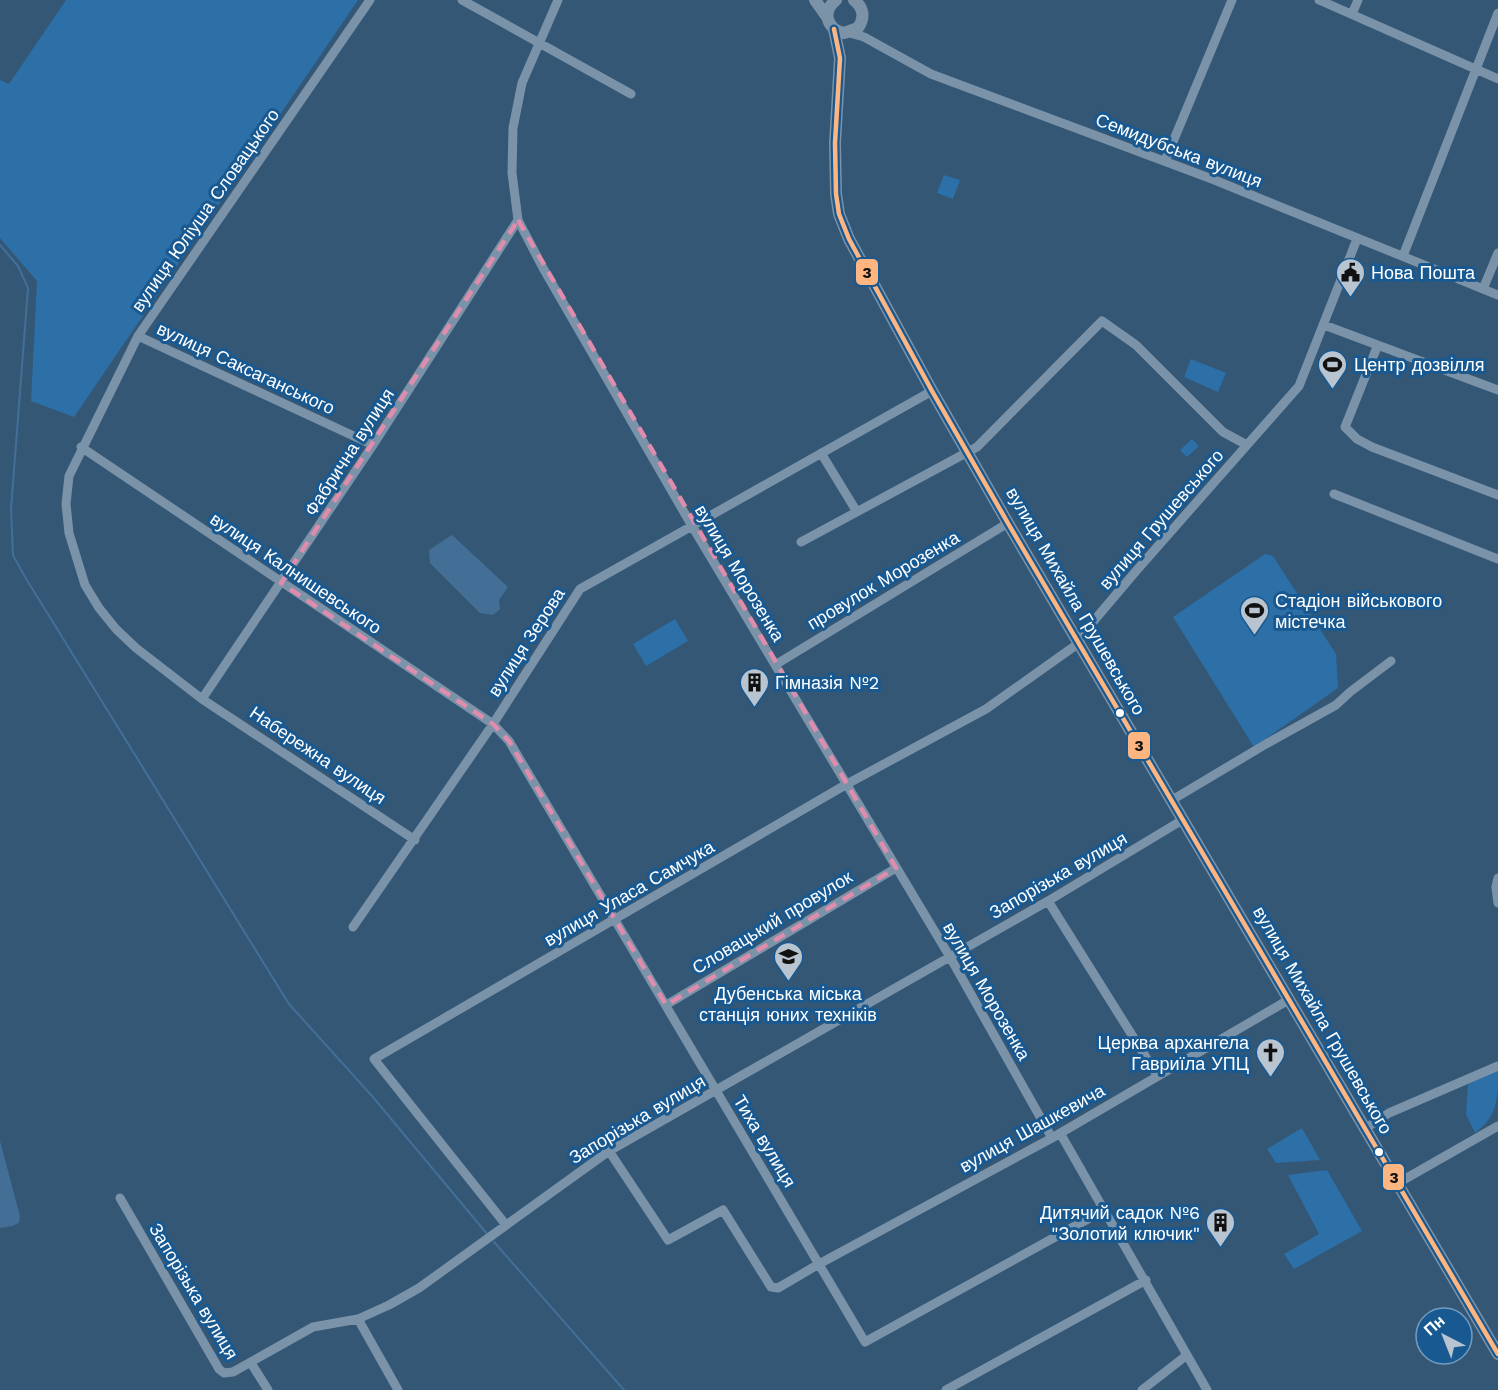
<svg xmlns="http://www.w3.org/2000/svg" width="1498" height="1390" font-family="'Work Sans',sans-serif">
	<style>
		.green { fill: #2d6fa7 }
		.water { fill: #436f97 }
		.lines { fill: none; stroke-linecap: round; stroke-linejoin: round }
		.stream { stroke: #436f97; stroke-width: 2 }
		.minor { stroke: #7b93a9; stroke-width: 9 }
		.major { stroke: #7b92a7; stroke-width: 12 }
		.bus-1-casing { stroke: #195991; stroke-width: 9 }
		.bus-1 { stroke: #ffb580; stroke-width: 4.5 }
		.marked { fill: none; stroke: #e08cad; stroke-width: 4.5; stroke-dasharray: 12 8; stroke-linejoin: round }
		.bus-dot { fill: #fff; stroke: #195991; stroke-width: 2 }
		.labels { text-anchor: middle; dominant-baseline: central; stroke-width: 6; stroke-linejoin: round; paint-order: stroke }
		.street-label { font-size: 18px; fill: #fff; stroke: #195991 }
		.poi-label { font-size: 18px; fill: #fff; stroke: #195991; text-anchor: start }
		.line-badge { stroke: #195991; stroke-width: 2 }
		.pale-badge-label { font-size: 16px; text-anchor: middle; font-weight: bold; fill: #111 }
	</style>
	<rect width="100%" height="100%" fill="#345776"/>
	<path class="green" d="M66,0H358L74,417L31,401L37,281L0,238V80L9,84Z
		M944,175L960,180L953,199L937,193Z
		M1191,359L1226,373L1218,392L1184,377Z
		M1192,439L1199,446L1187,457L1180,450Z
		M1265,554L1273,556L1336,654L1338,688L1254,747L1173,617Z
		M675,619L688,641L646,666L633,644Z
		M1498,1069C1498,1099 1498,1116 1475,1133L1466,1114L1468,1084Z
		M1302,1128L1320,1160L1276,1163L1267,1149Z
		M1327,1170L1362,1231L1294,1269L1284,1254L1319,1234L1288,1175Z"/>
	<path class="water" d="M452,535L508,587L499,600L500,609L493,615L480,613L430,563L429,550Z
		M0,1141L20,1216L19,1223L12,1226L0,1228Z"/>
	<g class="lines">
		<path class="stream" d="M0,245L18,266L28,288L11,509L13,555L25,577L289,1004L372,1096L488,1235
			M494,1242L624,1390"/>
		<path class="minor" d="M370,0L138,336L69,476L66,504L69,533L85,585L99,608L116,629L136,648L202,699L415,840
			M462,0L631,94
			M558,0L522,83L513,128L512,173L518,220L543,268L692,526L950,957L1052,1138
			M1319,0L1498,79
			M1352,14L1358,0
			M850,33L864,37L931,74L1212,179L1498,295
			M1165,161L1232,0
			M1403,256L1498,13
			M1483,289L1498,253
			M1324,325L1498,390
			M138,336L373,445
			M1377,347L1345,427L1357,439L1372,447L1498,495
			M1247,445L1299,386L1357,239
			M81,447L493,724L509,741L865,1342L1106,1209
			M821,453L857,512
			M1334,494L1498,559
			M775,665L1008,523
			M202,699L373,445L518,220
			M1172,800L1266,744L1336,705L1350,692L1391,661
			M1498,878L1496,887L1498,903
			M1048,901L1157,1075
			M353,927L493,724L580,589L932,391
			M666,1005L896,868
			M1366,1128L1389,1113L1498,1066
			M1060,1133L1207,1390
			M609,1151L668,1240L723,1210L771,1287L778,1288L819,1264L1052,1138L1290,999
			M1398,1183L1498,1126
			M120,1198L219,1369L224,1373L233,1372L313,1327L358,1319L389,1305L419,1288L609,1151L1048,901L1184,819
			M506,1225L374,1059L847,784L986,709L1079,643L1086,630L1136,571L1247,445L1223,432L1136,345L1102,321L977,447L801,542
			M358,1319L398,1390
			M251,1363L268,1390
			M946,1390L1146,1280
			M1142,1390L1187,1355"/>
		<path class="major" d="M815,0L827,17
			M836,0C822,11 826,29 844,33L858,28C865,18 864,8 854,0
			M834,29L840,58L835,143L836,194L839,214L849,239L932,391L1009,525L1498,1354"/>
		<defs>
			<path id="bus-1" d="M834,29L840,58L835,143L836,194L839,214L849,239L932,391L1009,525L1498,1354"/>
		</defs>
		<use href="#bus-1" class="bus-1-casing"/>
		<use href="#bus-1" class="bus-1"/>
	</g>
	<path class="marked" d="M518,220L896,868L666,1005L509,741L493,724L281,583Z"/>
	<defs>
		<symbol id="civic-pin" viewBox="-11 -11 22 30"><path d="M0 17L-7.5 6A9.5 9.5 0 1 1 7.5 6Z" fill="#b8c4cf" stroke="#195991"/><path d="M-.6-6.5H3V-4.5H.6V-3L4-1V1h2V6H-6V1h2V-1L-.6-3ZM-1.2 2.5V6h2.4V2.5Z" fill="#111"/></symbol>
		<symbol id="stadium-pin" viewBox="-11 -11 22 30"><path d="M0 17L-7.5 6A9.5 9.5 0 1 1 7.5 6Z" fill="#b8c4cf" stroke="#195991"/><path d="M0-5a6.5 5 0 1 0 0 10a6.5 5 0 1 0 0-10ZM-3.5-1.8h7v3.6h-7Z" fill="#111"/></symbol>
		<symbol id="building-pin" viewBox="-11 -11 22 30"><path d="M0 17L-7.5 6A9.5 9.5 0 1 1 7.5 6Z" fill="#b8c4cf" stroke="#195991"/><path d="M-4-6H4V6H1V3H-1V6H-4ZM-2.5-4.3h1.7v1.8h-1.7ZM.8-4.3h1.7v1.8H.8ZM-2.5-1h1.7V.8h-1.7ZM.8-1h1.7V.8H.8Z" fill="#111"/></symbol>
		<symbol id="school-pin" viewBox="-11 -11 22 30"><path d="M0 17L-7.5 6A9.5 9.5 0 1 1 7.5 6Z" fill="#b8c4cf" stroke="#195991"/><path d="M0-5L7-2L0 1L-7-2ZM-4 1L0 2.5L4 1V4Q0 6-4 4Z" fill="#111"/></symbol>
		<symbol id="church-pin" viewBox="-11 -11 22 30"><path d="M0 17L-7.5 6A9.5 9.5 0 1 1 7.5 6Z" fill="#b8c4cf" stroke="#195991"/><path d="M-1.2-6h2.4v3.5h3.3v2.4h-3.3V6h-2.4V-.1h-3.3v-2.4h3.3Z" fill="#111"/></symbol>
	</defs>
	<g fill-rule="evenodd">
		<use href="#civic-pin" x="1334" y="256" width="33" height="45"/>
		<use href="#stadium-pin" x="1316" y="348" width="33" height="45"/>
		<use href="#stadium-pin" x="1238" y="594" width="33" height="45"/>
		<use href="#building-pin" x="738" y="666" width="33" height="45"/>
		<use href="#school-pin" x="772" y="940" width="33" height="45"/>
		<use href="#church-pin" x="1254" y="1036" width="33" height="45"/>
		<use href="#building-pin" x="1204" y="1206" width="33" height="45"/>
	</g>
	<g class="bus-dot">
		<circle cx="1120" cy="713" r="5"/>
		<circle cx="1379" cy="1152" r="5"/>
	</g>
	<g class="labels">
		<g class="street-label">
			<text transform="translate(1179 150) rotate(21)">Семидубська вулиця</text>
			<text transform="translate(205 210) rotate(-55)">вулиця Юліуша Словацького</text>
			<text transform="translate(246 368) rotate(25)">вулиця Саксаганського</text>
			<text transform="translate(349 452) rotate(-57)">Фабрична вулиця</text>
			<text transform="translate(1161 519) rotate(-49)">вулиця Грушевського</text>
			<text transform="translate(296 573) rotate(34)">вулиця Калнишевського</text>
			<text transform="translate(740 573) rotate(59)">вулиця Морозенка</text>
			<text transform="translate(883 580) rotate(-31)">провулок Морозенка</text>
			<text transform="translate(1076 601) rotate(60)">вулиця Михайла Грушевського</text>
			<text transform="translate(526 642) rotate(-57)">вулиця Зерова</text>
			<text transform="translate(318 755) rotate(34)">Набережна вулиця</text>
			<text transform="translate(1058 875) rotate(-30)">Запорізька вулиця</text>
			<text transform="translate(629 893) rotate(-30)">вулиця Уласа Самчука</text>
			<text transform="translate(772 922) rotate(-31)">Словацький провулок</text>
			<text transform="translate(987 991) rotate(60)">вулиця Морозенка</text>
			<text transform="translate(1323 1020) rotate(60)">вулиця Михайла Грушевського</text>
			<text transform="translate(637 1119) rotate(-31)">Запорізька вулиця</text>
			<text transform="translate(1032 1128) rotate(-29)">вулиця Шашкевича</text>
			<text transform="translate(765 1141) rotate(59)">Тиха вулиця</text>
			<text transform="translate(194 1291) rotate(59)">Запорізька вулиця</text>
		</g>
		<g class="poi-label">
			<text x="1371" y="272">Нова Пошта</text>
			<text x="1354" y="364">Центр дозвілля</text>
			<text x="1275" y="600">Стадіон військового<tspan x="1275" dy="21">містечка</tspan></text>
			<text x="775" y="682">Гімназія №2</text>
			<text x="788" y="993" text-anchor="middle">Дубенська міська<tspan x="788" dy="21">станція юних техніків</tspan></text>
			<text x="1249" y="1042" text-anchor="end">Церква архангела<tspan x="1249" dy="21">Гавриїла УПЦ</tspan></text>
			<text x="1200" y="1212" text-anchor="end">Дитячий садок №6<tspan x="1200" dy="21">"Золотий ключик"</tspan></text>
		</g>
	</g>
	<g class="line-badge">
		<rect x="855" y="258" width="24" height="28" rx="6" fill="#ffb580"/>
		<rect x="1127" y="731" width="24" height="29" rx="6" fill="#ffb580"/>
		<rect x="1382" y="1163" width="23" height="28" rx="6" fill="#ffb580"/>
	</g>
	<g class="pale-badge-label">
		<text x="867" y="278">3</text>
		<text x="1139" y="751">3</text>
		<text x="1394" y="1183">3</text>
	</g>
	<g transform="translate(1444 1336) rotate(318)"><circle r="28" fill="#195991" stroke="#759bbd" stroke-width="1.5"/>
	<path d="M0-4.5L10 22L0 15L-10 22Z" fill="#b8c4cf"/>
	<text y="-9" font-size="16" font-weight="bold" text-anchor="middle" fill="#ffffff">Пн</text>
	</g>
</svg>
